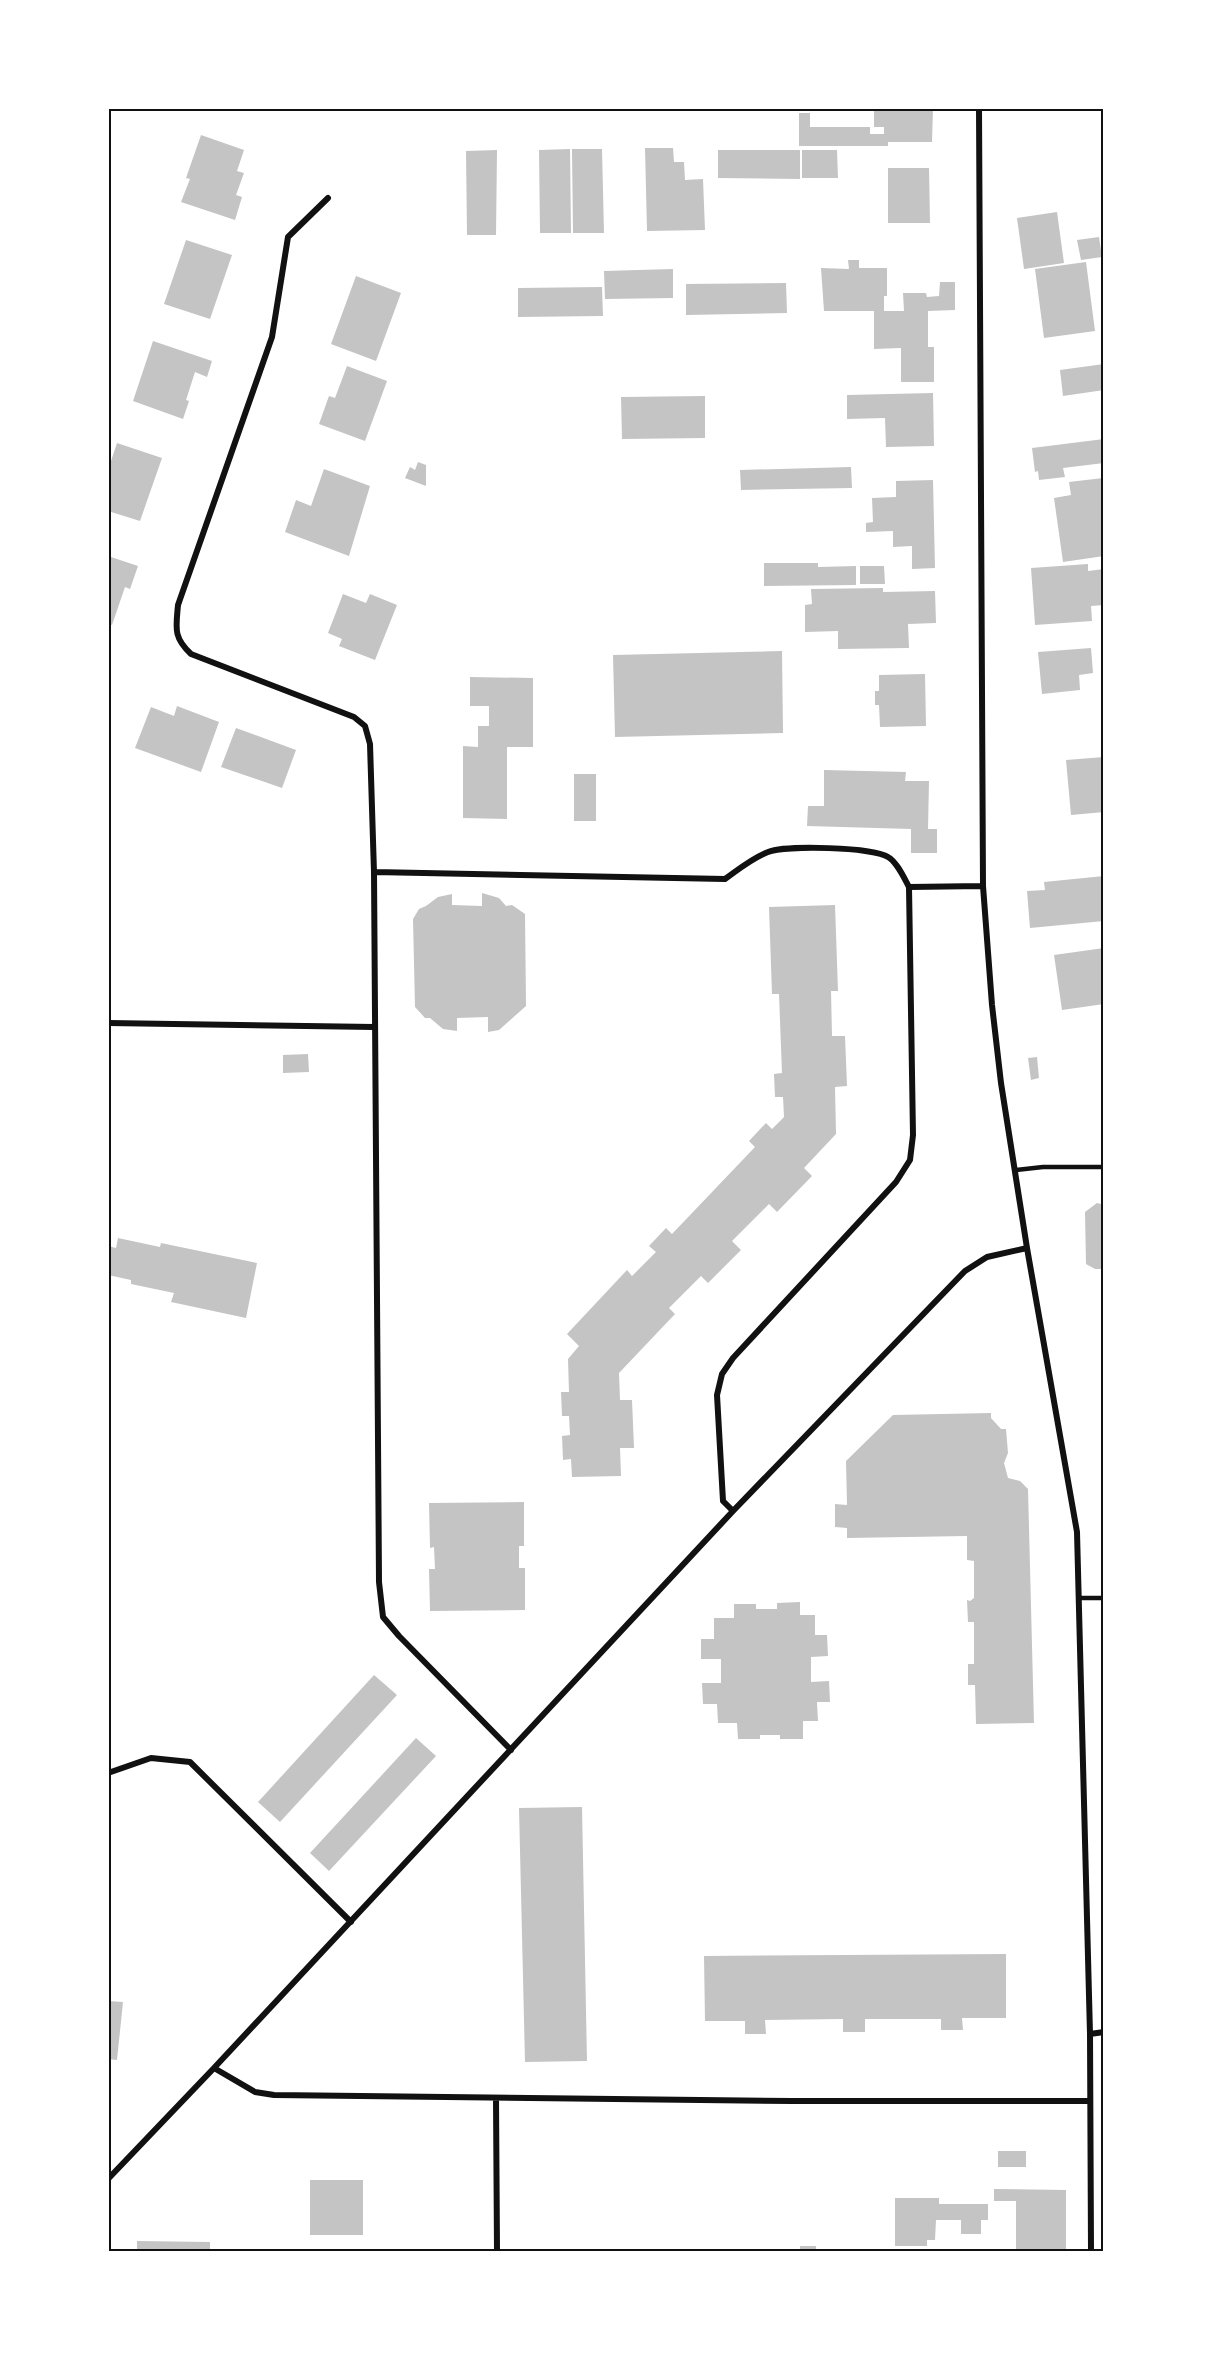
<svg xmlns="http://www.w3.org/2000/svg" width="1212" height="2359" font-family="'Sofia Sans Condensed',sans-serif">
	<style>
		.building { fill: #c4c4c4 }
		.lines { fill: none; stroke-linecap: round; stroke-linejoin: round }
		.service { stroke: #111; stroke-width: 4.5 }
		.minor { stroke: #111; stroke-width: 6 }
		.neatline { fill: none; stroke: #111; stroke-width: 2 }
	</style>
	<rect width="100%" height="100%" fill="#fff"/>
	<path class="building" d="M201,108H239V111H201Z
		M874,108H933L932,142H888V146H799V113H810V127H870V134H884V127H874Z
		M201,135L244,150L237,171L244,173L236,195L242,197L235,220L181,202L190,179L186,178Z
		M645,148H673L674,162H684L685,180L703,179L705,230L647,231Z
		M570,149L571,233H540L539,150Z
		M572,149H602L604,233H573Z
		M497,150L496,235H467L466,151Z
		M718,150H800V179L718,178Z
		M802,150H837L838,178H802Z
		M888,168H929L930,223H888Z
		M1057,212L1064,263L1024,269L1017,218Z
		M1099,237L1102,257L1081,260L1077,240Z
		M186,240L232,255L210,319L164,304Z
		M848,260H859V268H887V296H884V311H904L903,293H926L927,297L939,296L940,282H955V310L928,311V347H934V382H901V348L874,349V311H824L821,268L849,269Z
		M1086,262L1095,331L1044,338L1035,269Z
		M673,269V298L605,299L604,271Z
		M356,276L401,293L376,361L331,344Z
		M786,283L787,313L686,315V284Z
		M602,287L603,316L518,317V288Z
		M153,341L212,361L207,377L195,372L186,400L189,401L183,419L133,401Z
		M1104,364V390L1063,396L1060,370Z
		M347,366L387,381L365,441L319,424L329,396L335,398Z
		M933,393L934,446L886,447L885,418L847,419V395Z
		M705,396V438L622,439L621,397Z
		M1104,439V463L1063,468L1065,477L1039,480L1038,471L1035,472L1032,448Z
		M117,443L162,458L140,521L108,511V470Z
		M418,462L426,465V486L405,478L410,467L415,470Z
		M851,467L852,488L741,490L740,470Z
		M324,469L370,486L349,556L285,532L296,500L311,506Z
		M1103,478L1104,556L1063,562L1054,498L1071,495L1069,482Z
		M933,480L935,568L912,569V546L893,547V531L866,532V523L873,522L872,498L896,497V481Z
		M108,556L138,566L130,589L125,587L112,625L108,624Z
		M764,563H818V567L856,566V585L764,586Z
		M1088,564V571L1104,569V605L1091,606L1092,621L1035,625L1031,568Z
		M860,566H884L885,584H860Z
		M883,588V592L935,591L936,623L908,624L909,648L838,649V631L805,632V605L812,604L811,589Z
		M343,594L366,603L370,594L397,605L375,660L339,646L342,639L328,633Z
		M1091,648L1093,673L1079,675L1080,690L1042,694L1038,652Z
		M782,651L783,733L615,737L613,655Z
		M925,674L926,726L880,727L879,705H875V691H879V675Z
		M470,677L533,678V747H507V819L463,818V746L478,747V726H489V706H470Z
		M177,706L219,722L201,772L135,748L151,707L174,716Z
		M236,728L296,750L282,788L221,767Z
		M1104,757V812L1071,815L1066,760Z
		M824,770L906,772L905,781H929L928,829H937V853H911V829L807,826L808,806H824Z
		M574,774H596V821H574Z
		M1104,876V921L1030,928L1027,891L1045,890L1044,882Z
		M482,893L499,898L506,906L512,905L525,914L526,1006L499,1030L488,1032V1017L457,1018V1031L443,1029L430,1018H425L415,1007L413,919L419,909L426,906L438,897L452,894V905L482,906Z
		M835,905L838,991H831L832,1036H845L847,1086L835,1087L836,1134L804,1168L812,1176L777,1212L769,1204L732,1241L741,1250L708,1283L701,1276L669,1308L675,1314L619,1373L620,1400H632L634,1448H620L621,1476L572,1477L571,1459L563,1460L562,1436L570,1435L569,1416H562L561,1392H569L568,1359L579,1346L567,1334L627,1270L632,1276L656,1252L649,1246L666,1228L672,1234L755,1147L749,1141L766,1123L772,1129L784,1117L783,1097H775L774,1074L782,1073L779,994H772L769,907Z
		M1104,948V1004L1062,1010L1054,955Z
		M308,1054L309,1072L283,1073V1055Z
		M1037,1057L1039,1078L1031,1080L1028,1058Z
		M1097,1203L1104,1205V1269H1095L1086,1264L1085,1212Z
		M118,1238L160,1247L161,1243L257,1263L246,1318L171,1302L174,1293L131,1284V1280L108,1275V1246L116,1248Z
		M991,1413V1418L1001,1429H1006L1008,1453L1004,1463L1008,1478L1020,1481L1028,1489L1034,1723L976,1724L975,1685H968V1664H974V1622H968L967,1600L970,1601L974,1598V1561L967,1560V1536L847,1538V1528L835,1527V1504L847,1505L846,1461L893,1415Z
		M524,1502V1546H519V1568H525V1610L430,1611L429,1569H435L434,1547L430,1548L429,1503Z
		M800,1602V1615H815V1635H827L828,1656L811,1657V1682L829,1681L830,1702H817L818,1721H803V1739H780V1735H760V1739H738L737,1723H718L717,1704H703L702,1683H721V1659H701V1639H714V1618H734V1604H756V1609H777V1603Z
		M374,1675L397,1695L280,1822L258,1802Z
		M416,1738L436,1756L329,1871L310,1853Z
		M582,1807L587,2061L525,2062L519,1808Z
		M1006,1954V2018H962L963,2030H941V2019H865V2032H843V2019L765,2020L766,2034H745V2021H705L704,1956Z
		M108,2001L123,2002L117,2060L108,2059Z
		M998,2151H1026V2167H998Z
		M310,2180H363V2235H310Z
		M994,2189L1066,2190V2251H1016V2201H994Z
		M895,2198H939V2204H988V2220H981V2234H961V2220H936L935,2240H927V2246H895Z
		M137,2241L210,2242V2251H137Z
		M800,2246H816V2251H800Z"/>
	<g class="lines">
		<path class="service" d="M1016,1170L1043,1167H1104
			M1079,1598H1104"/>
		<path class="minor" d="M979,108L983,886L992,1005L1001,1083L1027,1248L1077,1532L1090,2034L1091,2251
			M328,198L288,237L272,337L178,605C176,628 173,637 191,654L354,717L365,726L370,744L374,872L379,1582L383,1617L399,1636L511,1750
			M374,872L725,879C739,869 752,858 768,852C785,845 873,847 888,857C897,862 904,878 909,887L983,886
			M108,1023L374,1027
			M733,1511L723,1501L717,1395L722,1374L733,1358L896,1182L910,1160L913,1135L909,887
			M108,1773L151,1758L190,1762L351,1922
			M1090,2034L1104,2032
			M214,2068L255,2092L274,2095L792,2101H1089
			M496,2099L497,2251
			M108,2179L214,2068L733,1511L965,1271L987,1257L1027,1248"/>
	</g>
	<rect width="1212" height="2359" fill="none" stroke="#ffffff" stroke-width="219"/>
	<rect x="110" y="110" width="992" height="2140" class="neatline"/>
</svg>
